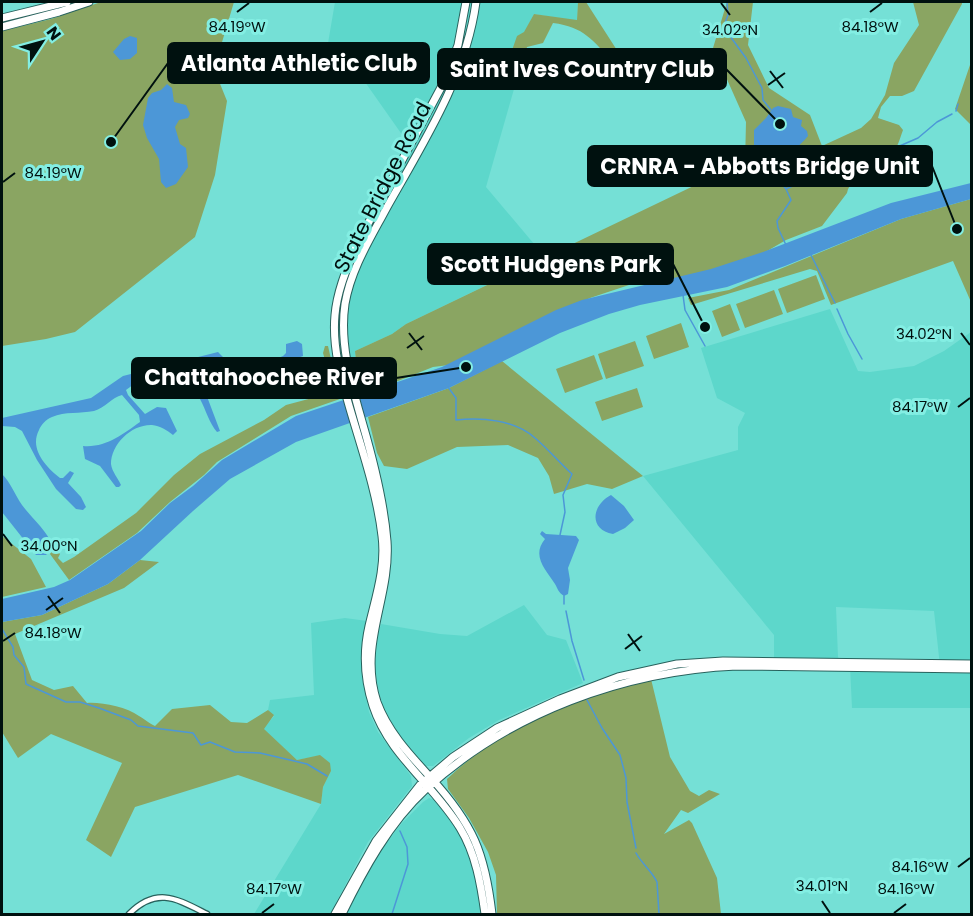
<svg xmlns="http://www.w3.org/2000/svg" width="973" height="916" font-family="Poppins,sans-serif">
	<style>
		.built { fill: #5dd7cb }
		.green { fill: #8aa562 }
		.water { fill: #4c97d7 }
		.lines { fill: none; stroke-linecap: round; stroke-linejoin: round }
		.stream { stroke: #4c97d7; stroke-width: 1.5 }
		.secondary-casing { stroke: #28615c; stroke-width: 7 }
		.highway-casing { stroke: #28615c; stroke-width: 9 }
		.secondary { stroke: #fff; stroke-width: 4.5 }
		.highway { stroke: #fff; stroke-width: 7 }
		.ticks { fill: none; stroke: #00110f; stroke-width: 2 }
		.labels { text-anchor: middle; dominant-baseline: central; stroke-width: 6; stroke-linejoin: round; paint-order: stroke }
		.street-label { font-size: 21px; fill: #00110f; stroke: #83eee3 }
		.ticks-label { font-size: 15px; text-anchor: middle; fill: #00110f; stroke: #83eee3; stroke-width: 6; stroke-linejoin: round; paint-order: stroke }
		.leader { fill: none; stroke: #00110f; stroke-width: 2 }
		.callout-dot { fill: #00110f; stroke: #83eee3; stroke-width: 2 }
		.callout { fill: #00110f; stroke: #00110f; stroke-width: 2 }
		.callout-label { font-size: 22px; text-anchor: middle; font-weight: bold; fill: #fff }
	</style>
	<rect width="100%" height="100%" fill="#75e0d6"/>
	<path class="built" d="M335,2H578L577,21L534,14L503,76L516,82L486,187L545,257L406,324L392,334L355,351L356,362L352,366L343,361L336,311L347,269L410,146L353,65L325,61Z
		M830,309L858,371L870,372L914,366L944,351L971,332V708H852L850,666H940L934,611L836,607L838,657L841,664L774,668V635L643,476L738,450V427L745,413L717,398L701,348Z
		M524,605L547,635L566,640L583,683L499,720L469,738L433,766H425L400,740L383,708L377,683L375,664L378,634L381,624L440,634L467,636Z
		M345,618L367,621L362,657V678L369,712L378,732L411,776L412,786L368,842L330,914H254L321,804L323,787L331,771L318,756L297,760L263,729L274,716L268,710L270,700L314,695L311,623Z
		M429,798L435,800L447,812L462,836L477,877L481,914H346L379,852L402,823L423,802Z"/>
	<path class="green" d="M101,2H234L214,69L227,101L215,175L195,237L75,332L46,339L2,346V31L51,19Z
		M578,2H586L622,58L613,63C593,40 584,27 553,23L543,43L527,47L516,82L503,76L517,36L524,32L534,14L577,20Z
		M727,2H753L748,45L769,88L810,115L822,146L861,128L871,119L885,95L894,63L919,25L913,2H962V4L914,91L902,96H890L881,107L878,118L899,125L903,130C901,135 899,143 896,148C885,163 851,173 847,193L822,226L786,240L750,261L674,279L632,284L590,298L457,364L433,367L388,385L359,393L352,366L356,361L355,351L392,334L406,324L706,180L745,164L746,122L713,48Z
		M971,62L972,125H971L955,109Z
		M971,199V302L953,261L831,305L817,271L810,269L691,305L688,298L729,290L901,219Z
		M816,275L825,299L787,313L778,289Z
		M774,290L783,314L745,328L736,304Z
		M730,304L740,330L722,337L712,311Z
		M681,323L689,347L654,359L646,336Z
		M635,341L644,366L606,379L598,354Z
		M325,346H328L340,399L291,416L217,462L204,475L170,502L137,533L69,580L50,554L54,547L60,554L58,558L63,563L74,557L136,513L174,475L200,454L264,420L286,405L316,397L327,391L330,384L326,369L327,367L323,353Z
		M594,355L603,379L565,393L556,369Z
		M502,361L643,476L612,489L587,484L554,494L549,476L538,458L508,445L457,447L407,469L384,466L377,453L368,417L449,388Z
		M637,388L643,407L602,421L595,402Z
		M2,536L31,559L46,587L2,597Z
		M140,560L159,562L124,588L15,634L32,680L54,690L73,686L87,703C102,702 126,707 139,716C145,719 148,723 155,726L172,709L210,705L231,722L247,723L268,710L274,715L264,729L297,760L320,755L330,763L331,771L323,787L321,804L238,775L135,807L111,857L86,840L122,763L51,734L18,758L2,732V622L42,615L108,584Z
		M651,679L670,757L690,791L699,796L709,790L720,794L688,813L681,810L664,834L689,820L692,823L717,878L721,914H497L496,875L488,852L469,818L448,789L447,779C503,725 577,699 651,679Z"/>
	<path class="water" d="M130,36L137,38V53L130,59L120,60L113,52L124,39Z
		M167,84L172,88L174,102L186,105L190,114L188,118L179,120L175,127L180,144L186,148L188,167L176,184L166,188L161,182L159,159L147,138L143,125L148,98L152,93L161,90Z
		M778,106L791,109L793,117L802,120L801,126L807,131L808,136C799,147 789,154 777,164L776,176L773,180L761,179L754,148V130L766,118L773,108Z
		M971,183V199L901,219L785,266L727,287L640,305L609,314L560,333L449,388L296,442L230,479L193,511L140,560L108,584L42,615L2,622V599L54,587L70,580L141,531L170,503L193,486L222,460L296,416L442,367L556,310L582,300L711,269L763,252L891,203Z
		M297,341L302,344L303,356L272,367L247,388L243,389L240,386L236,373L217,357L210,359L203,373V386L220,431L217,432C209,423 206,410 200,399C183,365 152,370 126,390L128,395L145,414L157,407L166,408L177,431L173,435C167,430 160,426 152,425C132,424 111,444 111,464C112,472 118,478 121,485L119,487H116L100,466L85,459L83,446C106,448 123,434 140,422L139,415L122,395C112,397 105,408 94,411C80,414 65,411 52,417C46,419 41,425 39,430C29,449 46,467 60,478H63L70,471L74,473L68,483L81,497L86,507L83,510L76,509L56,489L37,460L22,431L15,427L2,426V418L91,398L123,376L218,352L233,367L243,373L283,356L286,353V344Z
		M2,474C11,483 15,495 22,505C33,520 47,530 53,547L46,555H36L2,512Z
		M611,495L624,506L634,520L625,528L613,534C588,529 592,505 611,495Z
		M542,531L546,534L576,536L579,540L568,568L570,580L568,594L564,596C558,592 558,589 555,584C546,570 531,556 545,539L540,534Z"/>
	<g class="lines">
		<path class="stream" d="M727,2L728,15L725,23L727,32L746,58L762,88L763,100L771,110
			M956,111L958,104
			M776,177L786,189L791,200L777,221L778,228L786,245
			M786,189L799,183L811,167L826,155L855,150L861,153L877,154L888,151L918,138L937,122L952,114
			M811,255L835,303
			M683,295L685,310L705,346
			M837,309L848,334L862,359
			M448,387L456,398V420C482,417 515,420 535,438C548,449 559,462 572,474L563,495L565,512L560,535
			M564,596V604
			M566,611L572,641L584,680
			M2,629L13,647L14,655L24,667L26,684L66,702H80L99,708L131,720L138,726L193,733L201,745L210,742L235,752L260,753L307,764L327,776
			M587,700L602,728L620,755L626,778L627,802L636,848
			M636,853C642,864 652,871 657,882L659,914
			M392,914L408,864L407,847L400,831"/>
		<defs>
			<path id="secondary" d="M129,914C157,886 177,899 207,914"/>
			<path id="highway" d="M466,2L458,45L445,80L356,246C347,268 337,291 335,315C332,347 341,378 350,409C362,450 377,493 382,536C386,567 376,596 369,626C363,652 365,681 373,706C389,755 434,785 460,828C476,854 481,885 485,914
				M476,2C466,77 423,143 386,209C370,239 351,269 345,304C339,345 352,386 363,425C374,463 384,502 387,541C391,598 358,644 377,702C388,732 410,755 431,778C473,824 485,853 492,914
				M2,18L67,2
				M2,27L59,12L89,2
				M463,58L474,70
				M455,80L463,74L469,73
				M335,914L376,841L420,785L453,757L497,728L560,699L618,677L677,664L723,661L972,664
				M342,914C363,871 389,823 425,790C509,713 623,671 737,666L972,669"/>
		</defs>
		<use href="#secondary" class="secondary-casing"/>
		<use href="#highway" class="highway-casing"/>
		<use href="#secondary" class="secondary"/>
		<use href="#highway" class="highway"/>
	</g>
	<path class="ticks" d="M721,3L730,15M237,12L249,3M870,12L882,3M770,71L783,88M768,85L785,73M3,182L15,173M409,333L422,350M961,333L970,345M407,348L424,336M958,407L970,398M3,534L12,546M48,596L60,613M46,610L63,598M628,634L640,651M3,641L15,633M625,649L642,636M958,867L970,858M822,901L830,913M262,913L274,904M894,913L906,904"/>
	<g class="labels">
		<g class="street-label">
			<text transform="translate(382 187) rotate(-63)">State Bridge Road</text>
		</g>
	</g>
	<g class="ticks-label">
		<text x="870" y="32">84.18°W</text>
		<text x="237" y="32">84.19°W</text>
		<text x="730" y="35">34.02°N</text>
		<text x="53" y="178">84.19°W</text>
		<text x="924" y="339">34.02°N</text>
		<text x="920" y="412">84.17°W</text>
		<text x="49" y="551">34.00°N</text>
		<text x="53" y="638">84.18°W</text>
		<text x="920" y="872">84.16°W</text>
		<text x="822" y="891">34.01°N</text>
		<text x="274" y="894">84.17°W</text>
		<text x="906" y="894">84.16°W</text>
	</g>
	<path class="leader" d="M111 142L168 63M780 124L726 69M957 229L932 166M705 327L673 264M466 367L396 378"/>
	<g class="callout-dot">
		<circle cx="111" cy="142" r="6"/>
		<circle cx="780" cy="124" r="6"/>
		<circle cx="957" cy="229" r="6"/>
		<circle cx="705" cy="327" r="6"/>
		<circle cx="466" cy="367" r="6"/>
	</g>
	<g class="callout">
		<rect x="168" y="43" width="261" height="40" rx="6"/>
		<rect x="438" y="49" width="288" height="40" rx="6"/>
		<rect x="588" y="146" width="344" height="40" rx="6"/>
		<rect x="428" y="244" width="245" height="40" rx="6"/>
		<rect x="132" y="358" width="264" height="40" rx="6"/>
	</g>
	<g class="callout-label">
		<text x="299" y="71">Atlanta Athletic Club</text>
		<text x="582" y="77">Saint Ives Country Club</text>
		<text x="760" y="174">CRNRA - Abbotts Bridge Unit</text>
		<text x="551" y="272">Scott Hudgens Park</text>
		<text x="264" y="385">Chattahoochee River</text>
	</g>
	<rect width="973" height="916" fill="none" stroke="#00110f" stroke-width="6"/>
	<g transform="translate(42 42) rotate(54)" stroke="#83eee3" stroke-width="4.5" paint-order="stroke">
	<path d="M0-4.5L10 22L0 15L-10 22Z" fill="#00110f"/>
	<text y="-9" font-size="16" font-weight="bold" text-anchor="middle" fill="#00110f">N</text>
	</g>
</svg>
